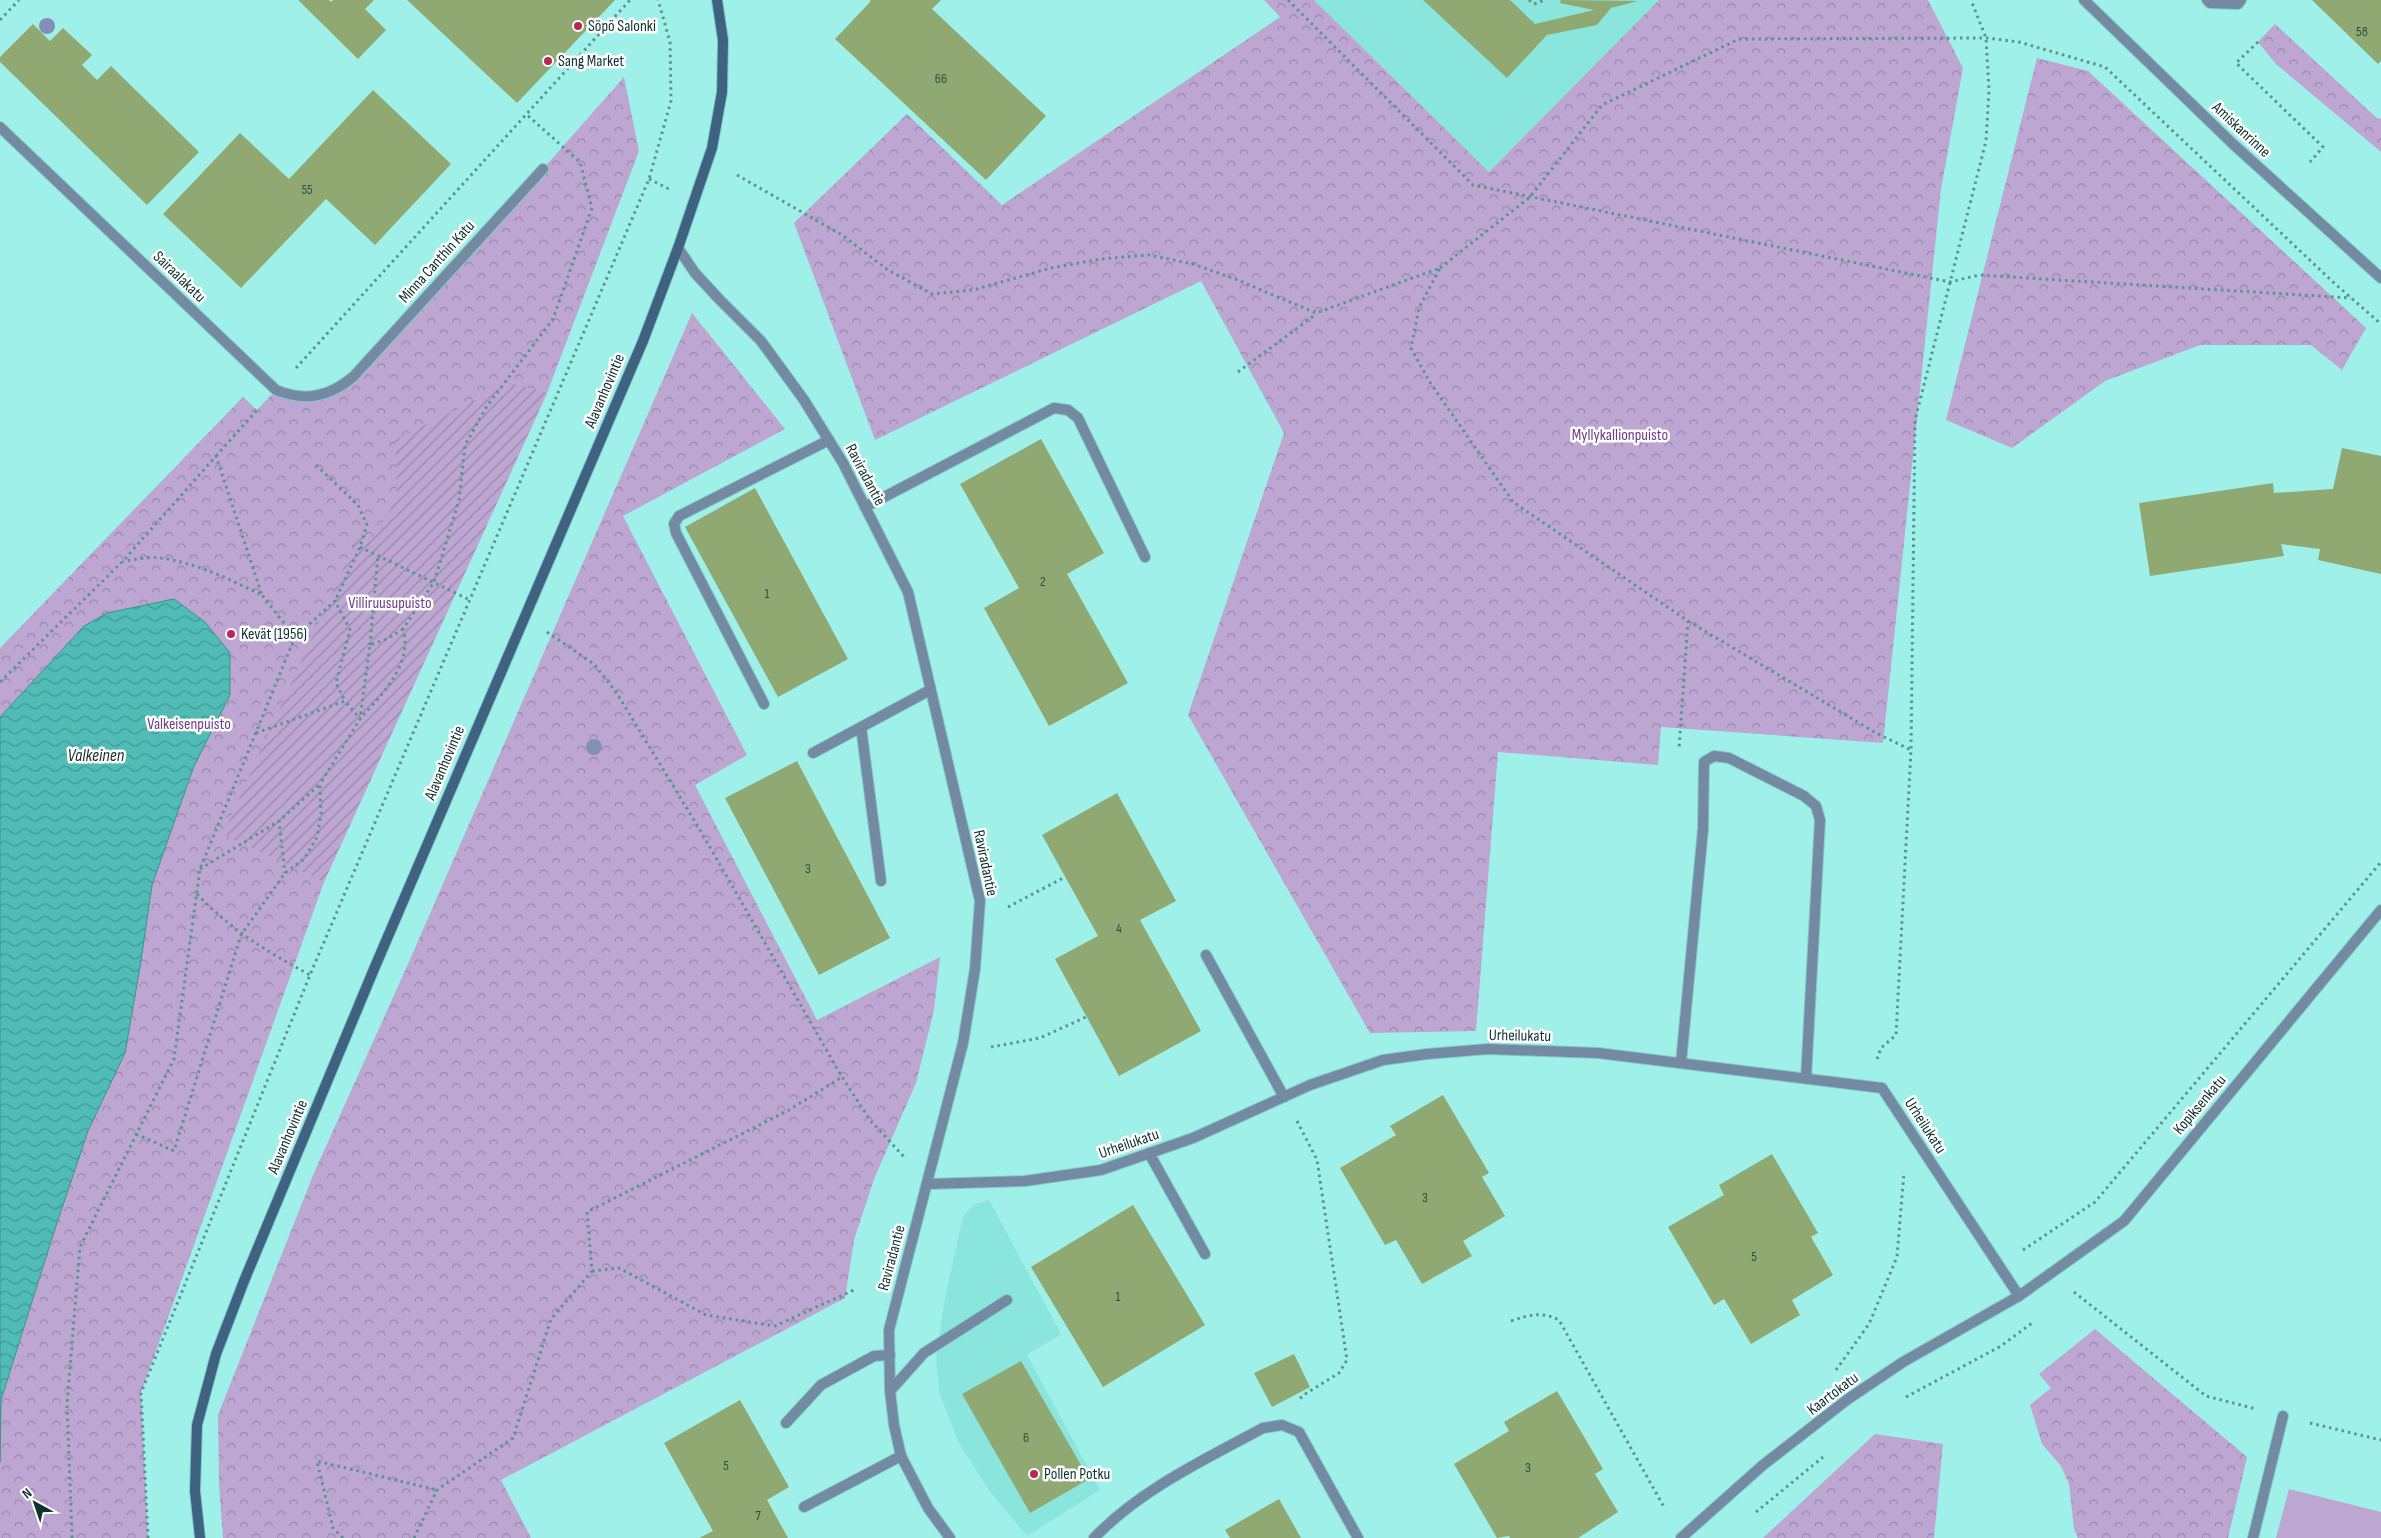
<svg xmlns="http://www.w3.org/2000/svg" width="2381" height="1538" font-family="'Sofia Sans Condensed',sans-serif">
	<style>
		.built { fill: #8ae5dd }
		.forest { fill: url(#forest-crowns) }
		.garden { fill: url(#garden-furrows) }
		.pitch { fill: #bda6d2 }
		.water { fill: url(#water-waves); stroke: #3c938d }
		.building { fill: #90a973 }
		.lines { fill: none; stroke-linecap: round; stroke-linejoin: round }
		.lane-casing { stroke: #82cac4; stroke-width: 12 }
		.street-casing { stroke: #82cac4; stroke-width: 12 }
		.secondary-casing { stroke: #82cac4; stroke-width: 12 }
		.path { stroke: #5a9490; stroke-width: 3; stroke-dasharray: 2.5 4; stroke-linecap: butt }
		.lane { stroke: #738aa2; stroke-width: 10 }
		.street { stroke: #738aa2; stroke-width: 10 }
		.secondary { stroke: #3f6283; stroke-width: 10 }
		.tree { fill: #838fb6 }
		.poi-dot { fill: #b72753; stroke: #fff; stroke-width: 2 }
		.labels { text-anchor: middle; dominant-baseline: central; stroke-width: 5; stroke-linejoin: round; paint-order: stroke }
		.number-label { font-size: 14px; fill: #2f5041 }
		.poi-label { font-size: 16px; fill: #0f3230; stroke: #fff; text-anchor: start }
		.street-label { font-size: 16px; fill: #0f3230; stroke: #fff }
		.park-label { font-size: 16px; fill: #6c3f8d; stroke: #fff }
		.water-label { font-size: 18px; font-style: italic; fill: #1a2e2c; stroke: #fff }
	</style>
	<defs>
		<pattern id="forest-crowns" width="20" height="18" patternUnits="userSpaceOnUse" patternTransform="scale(1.25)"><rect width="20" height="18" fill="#bda6d2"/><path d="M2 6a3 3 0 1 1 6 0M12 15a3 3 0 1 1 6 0" fill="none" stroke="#9888ab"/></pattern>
		<pattern id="garden-furrows" width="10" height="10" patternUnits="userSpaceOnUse" patternTransform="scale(1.25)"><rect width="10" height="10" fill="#bda6d2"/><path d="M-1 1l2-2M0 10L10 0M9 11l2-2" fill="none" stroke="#9888ab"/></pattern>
		<pattern id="water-waves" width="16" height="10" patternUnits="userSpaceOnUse" patternTransform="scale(1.25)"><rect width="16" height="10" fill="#50bcb5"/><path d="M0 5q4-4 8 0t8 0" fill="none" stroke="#419994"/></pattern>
	</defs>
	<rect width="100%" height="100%" fill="#9ff0e9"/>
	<path class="built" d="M1314,0H1659L1489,172Z
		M989,1200L1061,1334L1027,1355L1100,1490L1027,1536L989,1490L959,1443L940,1395L936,1359L944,1303L963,1217L974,1204Z"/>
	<path class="forest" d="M1264,0H1314L1489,172L1659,0H1928L1963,68L1941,189L1883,743L1661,727L1658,765L1498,752L1476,1031L1370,1033L1188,715L1284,433L1201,281L875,440L794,223L907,114L1002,205L1280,17Z
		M2275,24L2378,119L2381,118V152L2276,64L2258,42Z
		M2037,58L2088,71L2366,328L2342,370L2311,345H2200L2105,381L2012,448L1946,420Z
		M624,77L639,151L547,393L324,882L141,1393L148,1538H0V648L243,397L257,410L276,390L291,396L341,387L543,169Z
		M692,313L785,429L623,516L747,755L695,785L817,1020L940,957L934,1010L916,1083L874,1179L854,1240L845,1298L501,1480L531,1538H223L219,1484L218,1415L314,1173L408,964Z
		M2095,1329L2247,1457L2228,1538H2078L2074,1529L2069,1484L2061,1466L2042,1444L2030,1405L2051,1388L2039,1374Z
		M1875,1434L1943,1444L1934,1538H1763Z"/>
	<path class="garden" d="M510,383L547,393L324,882L223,834L358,536L371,541L397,498L395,440Z"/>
	<path class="pitch" d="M2289,1489L2381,1512V1538H2276Z"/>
	<path class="water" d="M174,599L205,622L230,653V695L194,766L152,885L140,967L125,1053L88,1131L54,1232L1,1400L0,1462V717L84,626L107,613Z"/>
	<path class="building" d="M298,0H329L331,2L333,0H374L365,9L386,30L358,59Z
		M407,0H615L517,103Z
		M869,0H941L932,9L1046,116L986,180L835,39L871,1Z
		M1423,0H1510L1535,24L1594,10L1560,3L1561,0L1638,1L1611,8L1597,25L1547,35L1507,78Z
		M2312,0H2381V61L2378,64Z
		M33,24L50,41L63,28L92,55L82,65L97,80L111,66L199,152L147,205L0,62V57Z
		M373,90L451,164L375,245L326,199L241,288L163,214L240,133L289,179Z
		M1041,439L1104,553L1067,574L1128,683L1049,726L984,608L1019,588L960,484Z
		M2342,448L2381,456V574L2318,560L2320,549L2281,544L2284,556L2150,576L2139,503L2273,483L2274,493L2333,489Z
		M755,488L848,659L778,697L685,527Z
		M797,761L890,938L819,975L725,798Z
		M1117,793L1176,901L1140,920L1201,1031L1119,1076L1055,959L1098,936L1042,835Z
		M1443,1095L1489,1173L1482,1177L1505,1216L1463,1241L1472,1256L1422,1284L1396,1240L1385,1245L1340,1168L1396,1135L1390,1126Z
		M1772,1154L1818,1233L1811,1237L1833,1275L1792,1300L1800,1315L1751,1344L1724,1299L1714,1305L1668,1227L1724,1195L1719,1185Z
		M1133,1205L1205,1325L1103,1387L1031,1267Z
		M1294,1354L1310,1387L1272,1407L1254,1373Z
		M1021,1361L1089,1479L1030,1513L962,1394Z
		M1557,1391L1603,1469L1595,1474L1618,1512L1578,1538H1510L1509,1536L1497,1538L1454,1464L1509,1431L1504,1422Z
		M740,1400L789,1487L767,1500L788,1538H699L713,1531L664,1443Z
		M1279,1499L1301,1538H1230L1225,1530Z"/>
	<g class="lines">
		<defs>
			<path id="lane" d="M865,507L1054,408L1068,410L1078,418L1145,557
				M764,704L676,533L674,524L679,516L829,440
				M861,727L881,881
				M813,753L930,690
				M1206,955L1284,1097
				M1681,1063L1703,829L1704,762L1714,756L1729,758L1804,796L1816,806L1820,820L1806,1078
				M1149,1153L1205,1254
				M890,1391L924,1353L1007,1300
				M786,1423L821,1385L874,1356L890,1355
				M804,1507L901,1456
				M1094,1538C1141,1489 1204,1460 1263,1428L1282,1425L1299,1432L1358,1538
				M2253,1538L2283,1416"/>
			<path id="street" d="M2084,0L2233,144L2381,278
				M2207,0L2210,3L2238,4L2241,0
				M0,127L276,390C305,402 330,397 354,376L543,169
				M678,248L695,273L718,298L761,341L804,400L843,463L908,592L980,901L975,969L963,1043L889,1330L890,1391L894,1425L901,1456L928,1508L950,1538
				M928,1184L1025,1181L1101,1170L1193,1138L1310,1085L1383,1060L1427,1054L1488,1049L1598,1053L1882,1088L2019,1296
				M1681,1538L1763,1465L1848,1399L1903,1362L2019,1296L2124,1221L2381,910"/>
			<path id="secondary" d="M200,1538L195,1491L197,1425L216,1354L244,1281L374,969L643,341L678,248L712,148L722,92L723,40L717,0"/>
		</defs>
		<use href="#lane" class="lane-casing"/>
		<use href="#street" class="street-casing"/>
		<use href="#secondary" class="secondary-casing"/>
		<path class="path" d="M1288,0L1473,185L1950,282L1979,275L2351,298
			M1529,0L1534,4L1545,0
			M0,20L19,0
			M2258,42L2236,63L2323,147L2310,162
			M737,175L842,235L888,270L932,294L973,290L1051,268L1101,259L1149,255L1193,264L1235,279L1316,313L1440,268L1419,308L1411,348L1429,381L1513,502L1688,621L1679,749
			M649,179L669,189
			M1440,268L1530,197L1602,105L1739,39L1986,38L2019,42L2105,67L2333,282L2381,324
			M296,368L630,0
			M1238,372L1316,314
			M216,456L258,409
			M316,465L358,505L367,525L360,547L335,601
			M360,547L470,600
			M1688,621L1876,733L1911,750
			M403,629L387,639L370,645L360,719C382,694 413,665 403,629L434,582L459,500L465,445L487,406L553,319L592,208L580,162L526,114
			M547,632L594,664L616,692L700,830L842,1077L870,1120L905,1158
			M295,637L335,601L350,630L336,683L345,701
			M370,645L378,555
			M0,682L123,561L216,456L262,595C231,580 197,563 161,558C149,556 135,560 123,561
			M256,733L345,701L360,719L320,784
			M200,869L279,821
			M197,894C231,930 266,951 310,975
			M1008,907L1065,877
			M991,1047L1040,1038L1086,1017
			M1877,1059L1881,1048L1896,1035L1911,750L1915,420L1986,141L1989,90L1986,38L1971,0
			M1297,1121L1317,1160L1347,1360L1339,1373L1302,1396L1298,1402
			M136,1134L174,1151L241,935L285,873L304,859L317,837L321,814L320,784L279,821L285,873
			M2023,1250L2095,1202L2381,862
			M592,1271L619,1268L706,1315L775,1326L856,1289
			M2074,1292L2206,1396L2256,1409
			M1511,1321C1529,1315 1541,1311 1559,1320L1664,1507
			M1836,1370L1869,1324L1897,1257L1904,1172
			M1906,1397L2001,1346L2032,1323
			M2310,1423L2381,1440
			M1756,1512L1823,1457
			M72,1538L67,1404L80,1247L174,1059L200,869L295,637L262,595
			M148,1538L141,1393L310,975L649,179L671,101L670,42L658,0
			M343,1538L333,1528L317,1461L437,1490
			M414,1538L437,1490L513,1438L551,1319L592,1271L587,1212L789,1110L842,1077"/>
		<use href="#lane" class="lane"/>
		<use href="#street" class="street"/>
		<use href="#secondary" class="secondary"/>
	</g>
	<g class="tree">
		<circle cx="47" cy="26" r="8"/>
		<circle cx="594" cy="747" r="8"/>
	</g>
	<g class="poi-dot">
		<circle cx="578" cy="26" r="5"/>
		<circle cx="548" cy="61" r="5"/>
		<circle cx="231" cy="634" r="5"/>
		<circle cx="1034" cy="1474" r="5"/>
	</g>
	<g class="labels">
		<g class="number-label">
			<text x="2362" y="31">58</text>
			<text x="941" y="78">66</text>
			<text x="307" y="189">55</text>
			<text x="1043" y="581">2</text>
			<text x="767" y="593">1</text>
			<text x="808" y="868">3</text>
			<text x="1119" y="928">4</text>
			<text x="1425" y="1197">3</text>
			<text x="1754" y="1256">5</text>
			<text x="1118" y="1296">1</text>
			<text x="1026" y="1437">6</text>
			<text x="726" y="1465">5</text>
			<text x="1528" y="1467">3</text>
			<text x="758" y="1515">7</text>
		</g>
		<g class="poi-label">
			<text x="588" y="26">Söpö Salonki</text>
			<text x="558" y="61">Sang Market</text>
			<text x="241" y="634">Kevät (1956)</text>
			<text x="1044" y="1474">Pollen Potku</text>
		</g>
		<g class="street-label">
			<text transform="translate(2241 130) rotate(43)">Amiskanrinne</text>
			<text transform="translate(437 262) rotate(-48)">Minna Canthin Katu</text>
			<text transform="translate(179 277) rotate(44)">Sairaalakatu</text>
			<text transform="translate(605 391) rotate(-67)">Alavanhovintie</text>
			<text transform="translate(865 475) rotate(62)">Raviradantie</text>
			<text transform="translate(445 763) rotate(-67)">Alavanhovintie</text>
			<text transform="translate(985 863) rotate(78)">Raviradantie</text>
			<text transform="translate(1520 1036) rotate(1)">Urheilukatu</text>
			<text transform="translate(2200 1105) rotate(-50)">Kopiksenkatu</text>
			<text transform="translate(1925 1126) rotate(57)">Urheilukatu</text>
			<text transform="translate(288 1137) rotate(-67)">Alavanhovintie</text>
			<text transform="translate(1129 1144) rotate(-19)">Urheilukatu</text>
			<text transform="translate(892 1258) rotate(-75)">Raviradantie</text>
			<text transform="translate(1833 1394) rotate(-37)">Kaartokatu</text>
		</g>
		<g class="park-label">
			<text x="1620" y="435">Myllykallionpuisto</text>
			<text x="390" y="603">Villiruusupuisto</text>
			<text x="189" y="724">Valkeisenpuisto</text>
		</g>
		<g class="water-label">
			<text x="96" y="755">Valkeinen</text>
		</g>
	</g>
	<g transform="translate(35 1503) rotate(320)" stroke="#ffffff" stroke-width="4" paint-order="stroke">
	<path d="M0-4L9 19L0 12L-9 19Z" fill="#0f3230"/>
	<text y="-8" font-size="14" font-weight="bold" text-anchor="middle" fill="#0f3230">N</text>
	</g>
</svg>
